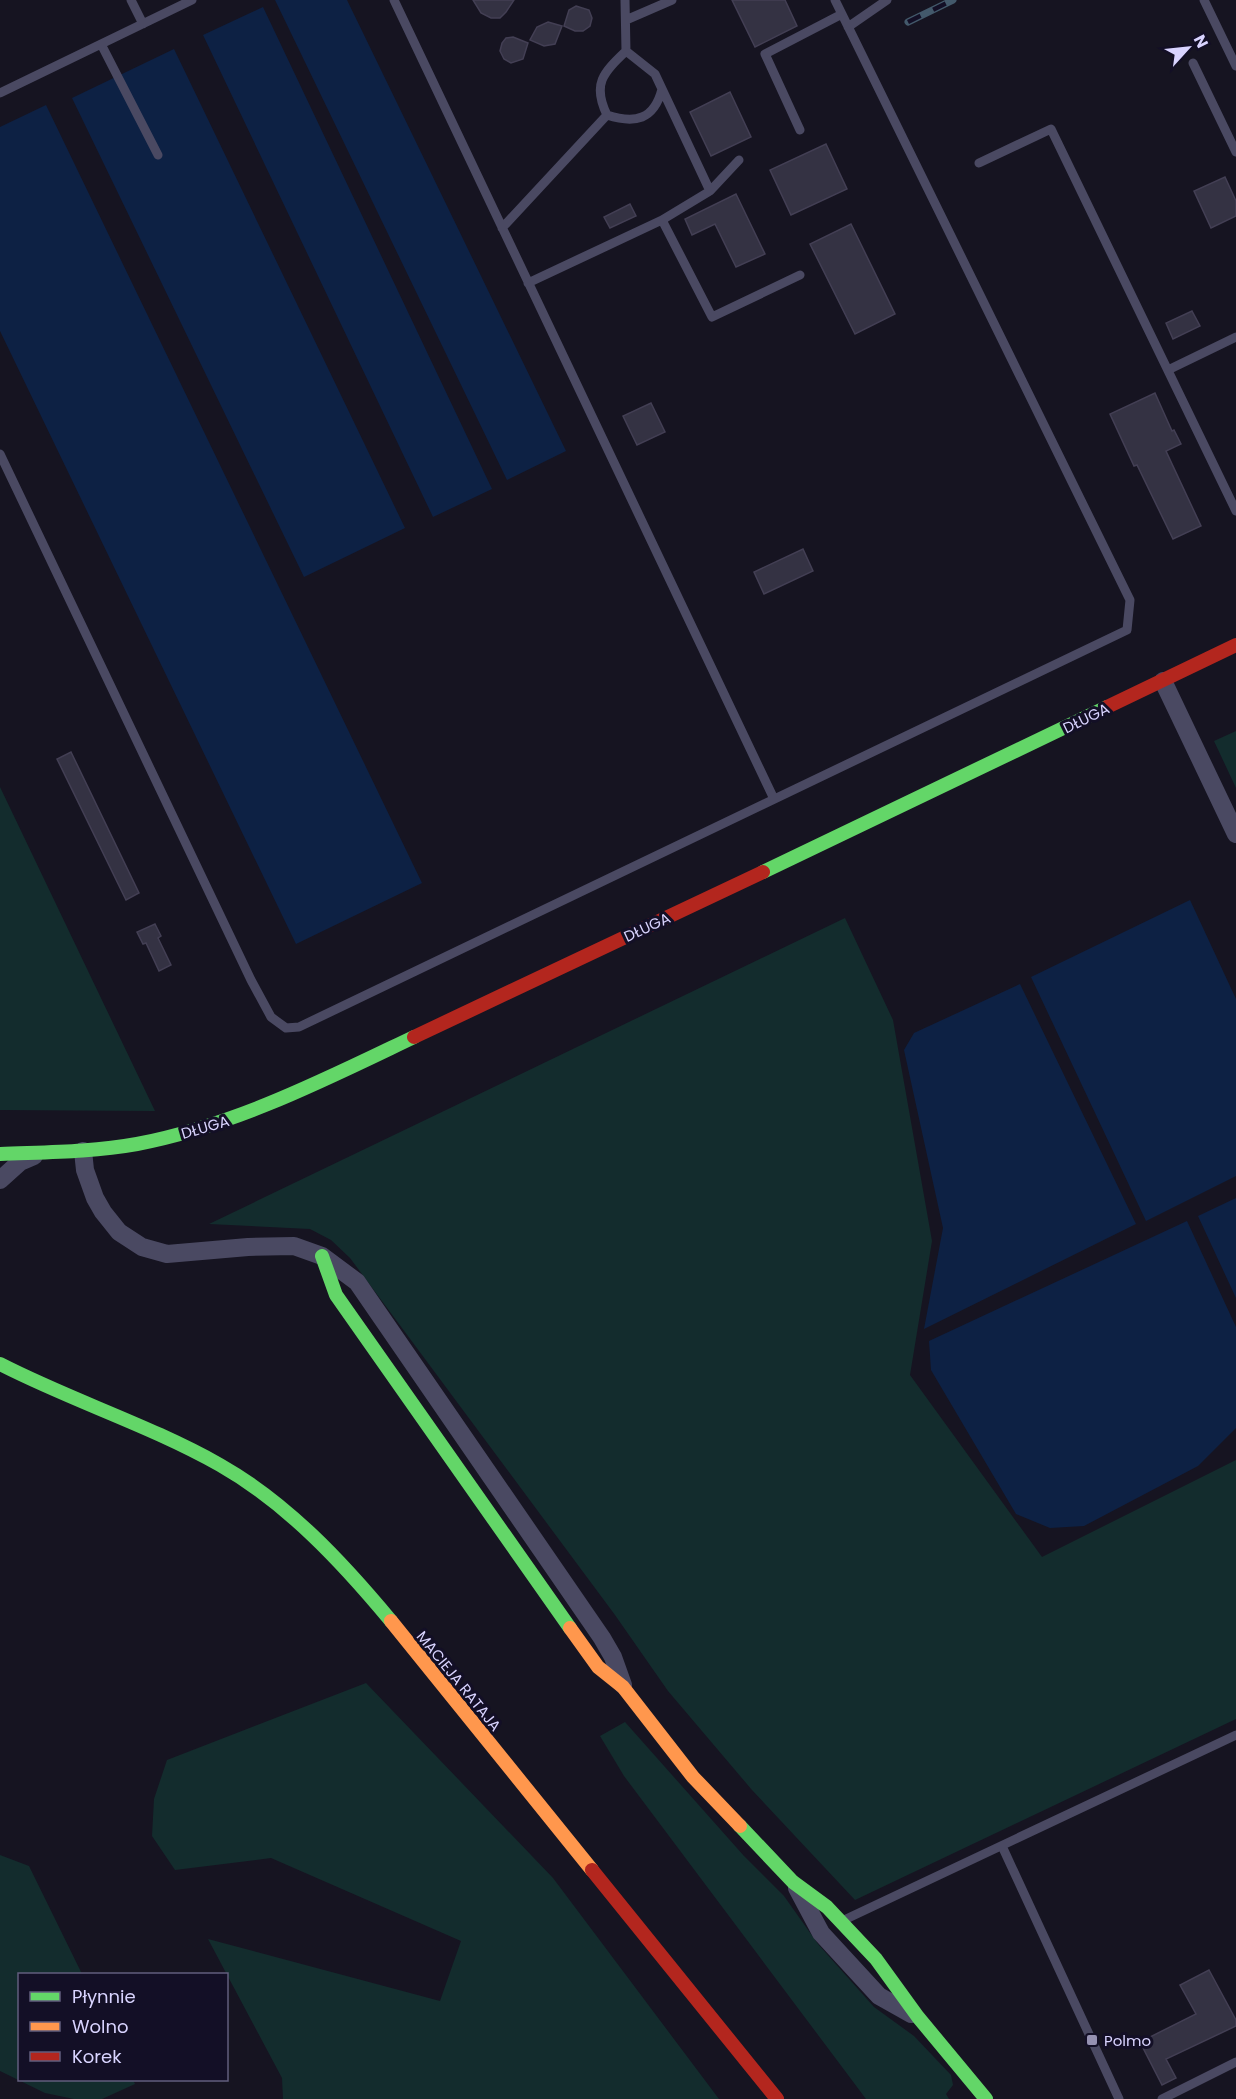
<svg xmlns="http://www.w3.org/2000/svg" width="1236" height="2099" font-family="Poppins,sans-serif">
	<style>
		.green { fill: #132c2d }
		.water { fill: #0d2144 }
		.building { fill: #343243; stroke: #433f54; stroke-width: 1.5 }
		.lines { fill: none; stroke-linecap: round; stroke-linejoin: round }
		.lane { stroke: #4a4962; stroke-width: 9 }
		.street { stroke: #4a4962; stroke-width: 18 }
		.fast { stroke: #63d668; stroke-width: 14 }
		.slow { stroke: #ff974d; stroke-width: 14 }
		.jam { stroke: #b3261e; stroke-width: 14 }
		.rail-casing { stroke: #43596b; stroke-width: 7 }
		.rail { stroke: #130f26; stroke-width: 4.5; stroke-dasharray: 14; stroke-linecap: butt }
		.poi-dot { fill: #9591b1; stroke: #130f26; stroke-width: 2 }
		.labels { text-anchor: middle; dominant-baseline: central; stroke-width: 6; stroke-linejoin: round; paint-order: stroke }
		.street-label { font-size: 15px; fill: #d9d4ff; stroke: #130f26 }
		.poi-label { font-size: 15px; fill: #d9d4ff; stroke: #130f26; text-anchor: start }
	</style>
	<rect width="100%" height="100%" fill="#161421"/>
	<path class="green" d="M1236,731V788L1214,741Z
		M0,787L155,1111L0,1110Z
		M845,918L893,1020L932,1241L910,1375L1042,1557L1236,1460V1719L855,1900L752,1790L668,1691L615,1615L350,1258L331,1240L310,1229L209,1224Z
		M366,1683L553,1878L719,2099H283L282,2078L208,1939L440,2001L461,1941L271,1858L175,1870L152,1836L154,1799L167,1760Z
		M625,1722L744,1856L784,1896L818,1944L874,2007L914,2036L951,2075L953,2085L946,2094L949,2099H866L624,1776L600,1736Z
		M0,1855L29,1866L82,1974H20V2080H133L135,2084L102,2099H74L45,2093L0,2071Z"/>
	<path class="water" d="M275,0H347L566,451L507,480Z
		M263,7L492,489L433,517L203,35Z
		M174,49L405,528L304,577L72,98Z
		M46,105L422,883L296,944L0,331V127Z
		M1190,900L1236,999V1176L1146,1221L1031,977Z
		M1020,984L1136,1224L924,1329L943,1228L904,1050L914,1033Z
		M1236,1198V1298L1198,1216Z
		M1187,1221L1236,1327V1428L1198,1466L1084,1526L1050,1528L1016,1514L931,1370L929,1341Z"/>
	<path class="building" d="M473,0H514L506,12L500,18H491L481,13Z
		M732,0H785L797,26L755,47Z
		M576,6L589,10L592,18L590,26L583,31H575L564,26L569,10Z
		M548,22L562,26L555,44L544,46L530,40L537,27Z
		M513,37L528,43L523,59L511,63L504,59L500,51L502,43L506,38Z
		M730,92L751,137L711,156L690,112Z
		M826,144L847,189L791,215L770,170Z
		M1225,177L1236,201V216L1211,228L1194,191Z
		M736,194L765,254L736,267L715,224L692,235L685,219Z
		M630,204L636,216L610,228L604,217Z
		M851,224L895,314L855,334L810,244Z
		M1192,311L1200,326L1173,339L1166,323Z
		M1155,393L1172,431L1174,430L1181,444L1166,451L1201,526L1173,539L1137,465L1134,466L1110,414Z
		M651,403L665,432L637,445L623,416Z
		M803,549L813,571L764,594L754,572Z
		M71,752L139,893L126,900L57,759Z
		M155,924L161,936L158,938L171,965L159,971L146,943L143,944L137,932Z
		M1209,1970L1236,2020V2026L1166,2059L1176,2078L1162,2085L1140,2042L1196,2014L1180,1985Z"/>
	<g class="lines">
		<path class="lane" d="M131,0L143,24
			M394,0L774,799
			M625,0L626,51L655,74L710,191L739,160
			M1204,0L1236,66
			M626,20L672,0
			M848,27L887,0
			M101,44L158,155
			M1193,63L1236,152
			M0,93L192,0
			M607,115C635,124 654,120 662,89
			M800,130L765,54L842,14
			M979,163L1051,129L1236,511
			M710,191L662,220L712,317L800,275
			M502,228L607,115C592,84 603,73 626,51
			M528,283L662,220
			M1168,370L1236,337
			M0,454L251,980L271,1017L286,1028L299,1027L1127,630L1130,600L835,0
			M1002,1846L1119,2099
			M844,1920L1236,1735
			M1162,2099L1236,2062"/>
		<path class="street" d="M1163,681L1236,834
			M83,1151L85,1170L95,1198L103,1212L119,1232L142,1247L167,1254L248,1247L294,1246L322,1256L357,1282L602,1638L613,1657L623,1685
			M0,1180L20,1162L34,1156
			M797,1888L821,1933L879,1996L911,2014"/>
		<path class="fast" d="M763,872L1107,707
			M0,1154C46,1152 92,1152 137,1144C236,1125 324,1080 414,1037
			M322,1256L336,1295L570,1628
			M0,1364C72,1401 149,1425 220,1465C287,1503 342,1562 391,1621
			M740,1826L793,1882L827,1907L876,1959L918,2017L986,2099"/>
		<path class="slow" d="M391,1621L592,1870
			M570,1628L598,1667L623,1687L693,1777L740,1826"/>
		<path class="jam" d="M1107,707L1236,645
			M414,1037L763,872
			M592,1870L777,2099"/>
		<defs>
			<path id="rail" d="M908,22L953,0"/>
		</defs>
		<use href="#rail" class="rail-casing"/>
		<use href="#rail" class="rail"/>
	</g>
	<rect class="poi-dot" x="1086" y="2034" width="12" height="12" rx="3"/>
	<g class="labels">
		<g class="street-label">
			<text transform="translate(1086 718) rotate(-26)">DŁUGA</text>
			<text transform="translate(647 927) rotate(-25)">DŁUGA</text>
			<text transform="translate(205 1127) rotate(-16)">DŁUGA</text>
			<text transform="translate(459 1681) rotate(51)">MACIEJA RATAJA</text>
		</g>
		<g class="poi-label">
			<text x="1104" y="2040">Polmo</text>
		</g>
	</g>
	<rect x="18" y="1973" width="210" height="108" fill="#130f26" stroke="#625e7d" stroke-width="1.5"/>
	<rect x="30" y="1992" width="30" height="9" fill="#63d668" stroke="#625e7d" stroke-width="1.5"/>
	<text x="72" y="2003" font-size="18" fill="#d9d4ff">Płynnie</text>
	<rect x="30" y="2022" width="30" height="9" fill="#ff974d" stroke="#625e7d" stroke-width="1.5"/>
	<text x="72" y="2033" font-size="18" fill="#d9d4ff">Wolno</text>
	<rect x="30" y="2052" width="30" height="9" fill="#b3261e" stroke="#625e7d" stroke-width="1.5"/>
	<text x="72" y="2063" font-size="18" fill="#d9d4ff">Korek</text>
	<g transform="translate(1188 48) rotate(63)" stroke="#130f26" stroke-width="4.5" paint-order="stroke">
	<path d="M0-4.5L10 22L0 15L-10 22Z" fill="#d9d4ff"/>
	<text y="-9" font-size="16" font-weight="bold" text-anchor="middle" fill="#d9d4ff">N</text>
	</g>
</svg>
